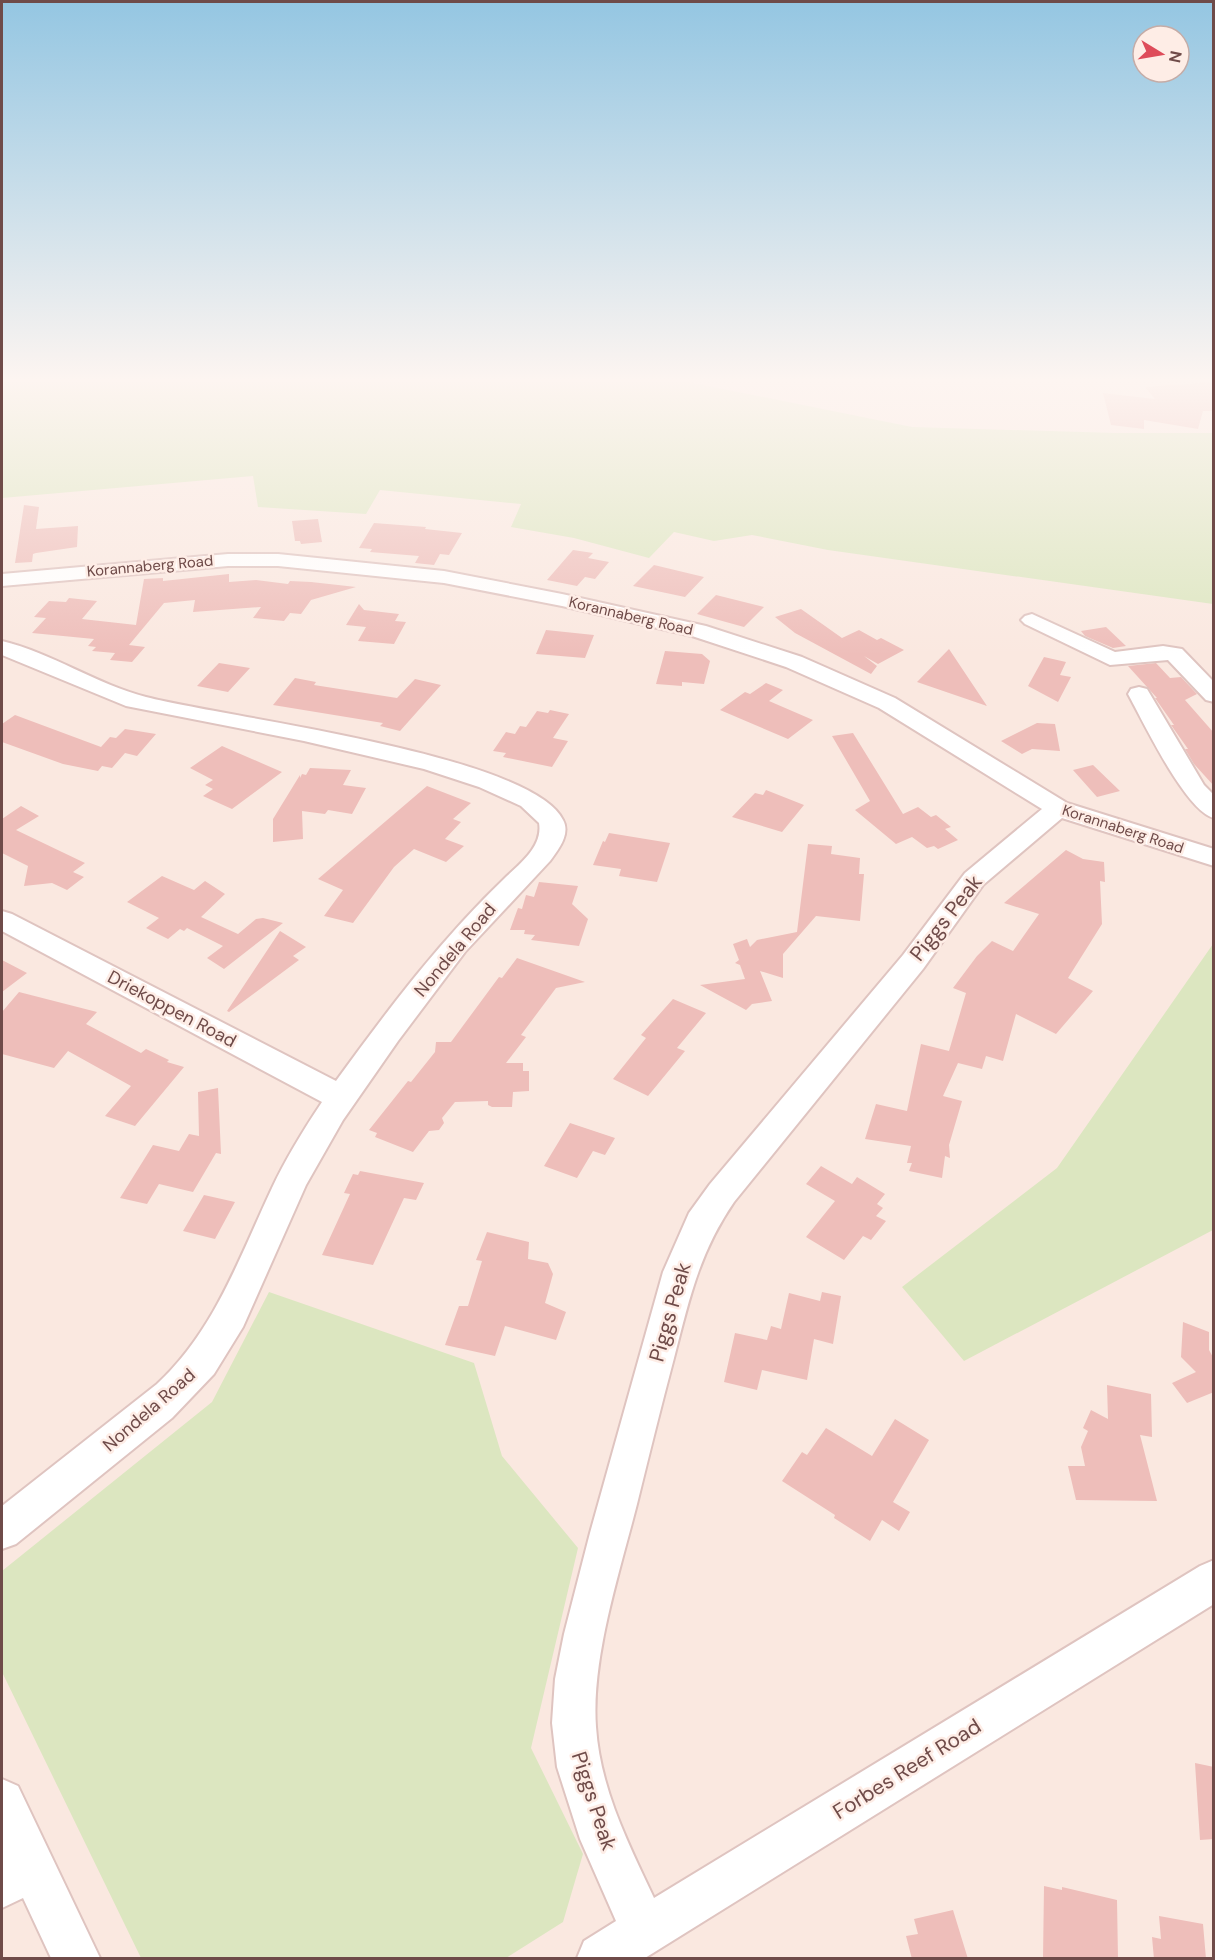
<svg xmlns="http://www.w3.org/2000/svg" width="1215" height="1960" font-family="'DM Sans',sans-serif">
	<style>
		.green { fill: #dce6c0 }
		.building { fill: #eebeba }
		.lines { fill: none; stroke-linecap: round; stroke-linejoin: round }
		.minor-casing { stroke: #dfc4c0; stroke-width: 4 }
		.minor { fill: #fff; fill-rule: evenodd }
		.labels { text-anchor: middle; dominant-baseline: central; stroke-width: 5; stroke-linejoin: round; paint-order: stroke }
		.far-street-label { font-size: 15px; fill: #6f4b49; stroke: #feede6 }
		.street-label { font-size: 18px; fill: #6f4b49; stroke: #feede6 }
		.near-street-label { font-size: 21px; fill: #6f4b49; stroke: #feede6 }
	</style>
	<rect width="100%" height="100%" fill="#fae8e0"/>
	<path class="green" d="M2,380H678L912,427L1115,433H1213V604L828,550L752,535L714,541L674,532L649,558L574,538L511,527L521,504L380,490L366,514L258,507L253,476L2,498Z
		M1213,944V1230L964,1361L902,1287L1057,1168Z
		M269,1292L474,1363L502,1456L578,1548L531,1748L583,1854L563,1922L506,1958H141L2,1672V1571L212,1402Z"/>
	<path class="building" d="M1214,382V411H1203L1198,429L1144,420V429L1111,425L1103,393L1155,399L1145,387Z
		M24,505L39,507L36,529L78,526L77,547L36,553L33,554L32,562L15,563Z
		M318,519L322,542L301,544L300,541H295L292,521Z
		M374,523L426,527L425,529L462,533L449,555L440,554L434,565L415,563L419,556L370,552L372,549L359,548Z
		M573,550L593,553L588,558L609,562L595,579L585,577L577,586L547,580Z
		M654,565L704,577L685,597L633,586Z
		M229,574V582L256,580L288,584L290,581L311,582L356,587L311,600L301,614L290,613L284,621L253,618L261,607L193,612L195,600L164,603L129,645L145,647L132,662L110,660L115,653L92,651L96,647L88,646L94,639L32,633L46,618L34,617L49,601L66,602L69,598L97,601L82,619L136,625L144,579L163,578V581Z
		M716,595L764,607L744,627L697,614Z
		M359,604L364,610L399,614L395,621L406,622L394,644L358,641L366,627L346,625Z
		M801,609L842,638L859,630L877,640L881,638L904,650L878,664L864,656L877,666L871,674L795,633L775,617Z
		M1106,627L1126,646L1113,648L1085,636L1081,631Z
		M546,630L594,635L585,658L536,654Z
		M949,649L987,706L917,682Z
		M665,651L702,654L710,661L704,684L682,682V686L656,684Z
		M1044,657L1066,662L1060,675L1071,677L1058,702L1028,686Z
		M219,663L250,668L228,692L197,686Z
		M1156,663L1170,678L1181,677L1197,694L1185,700L1214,733V786L1194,764L1185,749H1188L1171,725H1174L1155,698H1157L1128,666Z
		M295,678L316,682L314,685L397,698L415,679L441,685L400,731L380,726L383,723L273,705Z
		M766,683L783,690L769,701L813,720L788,739L720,710L745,692L750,694Z
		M550,710L569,714L553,738L568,741L552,767L503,757L506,753L493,751L506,732L515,734L520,726L526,727L537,711L548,713Z
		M15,715L101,747L110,737L116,738L125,729L156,734L137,756L125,753L112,768L102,766L98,771L63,764L2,742V724Z
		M1037,723L1055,724L1060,751L1032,749L1022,754L1001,741Z
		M853,733L903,814L918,807L931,817L936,815L951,827L945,829L958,840L938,849L934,846L927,848L912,837L896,844L855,810L870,801L832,736Z
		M222,746L282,772L232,809L203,796L213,789L205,785L213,780L190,768Z
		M1093,765L1120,791L1097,797L1073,770Z
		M310,768L351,770L343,785L366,788L352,814L328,810L325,814L302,811L303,839L273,842V819L300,775V778L302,774L306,775Z
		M427,786L471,803L453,819L461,822L445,839L464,846L446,862L414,849L394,867L353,923L324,916L343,890L318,879Z
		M766,790L804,805L782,832L732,817L755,793L763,795Z
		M21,806L39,816L16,830L85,863L73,872L84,877L67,890L52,883L24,886L28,866L2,853V819Z
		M609,833L670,843L657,882L619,876L621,869L593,865L603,841L605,842Z
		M808,844L832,846L831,854L860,858L859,874H864L860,921L816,916L783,954V978L760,971L772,1001L752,1004L746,1010L700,985L745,979L740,965L735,963L739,960L733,944L747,939L750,947L757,940L797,932Z
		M1066,850L1083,859L1104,862L1105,882L1100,881L1102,924L1068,978L1093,991L1056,1034L1016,1014L1003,1061L986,1056L982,1069L958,1063L943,1096L962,1101L949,1145L950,1158L945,1156L942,1178L909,1171L912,1163H907L911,1146L865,1139L876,1104L907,1111L921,1044L949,1051L966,993L953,988L977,956L992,941L1013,951L1039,914L1004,903Z
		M162,876L194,890L205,881L225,894L201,917L238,934L256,919L263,918L283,923L224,969L207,958L223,946L187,928L184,931L180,929L168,939L146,928L159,918L127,902Z
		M539,882L578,886L572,904L588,919L579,946L531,940L535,935L524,934L525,930H510L518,908L522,909L526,895L534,897Z
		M280,931L306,947L293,956L299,960L229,1012L227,1011Z
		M517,958L585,982L556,988L521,1035L526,1037L506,1063H523V1071H529V1091L513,1092L512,1107H492L488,1105V1101L455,1102L442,1118L444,1123L439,1130L429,1131L413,1152L375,1137L377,1133L369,1130L408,1081L411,1082L435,1052L436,1042H451L499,977L502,978Z
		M2,960L27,973L2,992Z
		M19,992L97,1012L86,1024L141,1053L146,1049L169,1060L167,1062L184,1067L135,1126L105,1116L131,1086L68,1051L54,1068L2,1054V1012Z
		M673,999L706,1013L677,1048L685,1051L648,1096L613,1079L646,1038L641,1035Z
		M218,1088L221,1154L216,1153L193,1192L159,1184L147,1204L120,1198L153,1145L179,1151L189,1134L199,1136L198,1092Z
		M570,1123L615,1138L605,1155L593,1151L577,1178L544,1166Z
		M821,1166L852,1184L857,1177L885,1194L877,1204L883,1208L876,1216L886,1221L871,1240L863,1236L844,1260L806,1237L835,1201L806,1184Z
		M360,1171L424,1183L416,1200L404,1198L373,1265L322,1255L350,1194L344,1193L353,1174L358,1175Z
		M204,1195L235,1202L215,1239L183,1231Z
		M487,1232L529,1242L528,1259L548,1263L553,1274L545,1303L566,1312L556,1340L505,1326L495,1356L445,1345L459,1306H468L482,1261L476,1260Z
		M822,1292L841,1296L833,1344L814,1339L807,1380L762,1370L757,1390L724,1382L735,1333L767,1340L771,1326L781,1329L789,1293L820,1301Z
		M1183,1322L1209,1332V1350L1214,1359V1392L1187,1403L1172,1383L1196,1372L1181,1357Z
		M1107,1385L1151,1394L1152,1437L1140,1435L1157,1501L1076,1500L1068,1466H1085L1081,1447L1088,1431L1083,1428L1091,1410L1108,1419Z
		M895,1419L929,1440L893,1502L910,1512L899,1531L882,1520L870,1541L834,1518L835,1515L782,1481L802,1452L807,1455L826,1428L872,1456Z
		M1195,1763L1214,1767V1839L1200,1840Z
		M1044,1886L1062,1890V1887L1117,1900L1118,1959H1043Z
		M953,1910L968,1959H912L906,1936L918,1934L914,1919Z
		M1159,1916L1203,1924L1206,1959H1154L1152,1937L1161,1939Z"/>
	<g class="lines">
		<defs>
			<path id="minor" d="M228,554H278L444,571L562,594L706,626L802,657L895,698L1067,803L1214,849V866L1062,818L983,885L923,969L734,1202C699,1253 689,1300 674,1358C661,1407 649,1455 637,1504C620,1571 591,1658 596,1727C600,1788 628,1843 654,1898L1200,1566L1214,1560V1604L645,1958H577L584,1941L616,1921L580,1839L557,1767L552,1723L555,1679L564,1634L590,1533L663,1272L689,1213L710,1184L903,955L965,873L1042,809L879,708L786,667L692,636L562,606L444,583L278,566H228L2,586V574Z
				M1032,614L1115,652L1163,646L1182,649L1214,682V702L1206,700L1168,660L1110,665L1025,624L1021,620L1025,616Z
				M2,641C52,653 96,684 146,697C222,717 531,754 563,820C571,834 558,850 550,861L465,952L398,1041L343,1120L306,1185L243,1327L214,1374L172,1418L16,1544L2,1549V1506L157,1384C215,1330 239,1258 272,1188C286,1158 304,1129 322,1102L2,931V911L12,914L336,1081C389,1008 442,938 507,876C522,862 543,845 539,823L521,806L479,787L424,769L304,741L126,706L2,655Z
				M1139,687L1147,689L1150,694L1204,785L1214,795V818C1186,812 1143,721 1128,694L1131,689Z
				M2,1779L18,1786L100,1958H51L23,1898L2,1908Z"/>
		</defs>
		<use href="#minor" class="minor-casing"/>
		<use href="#minor" class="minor"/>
	</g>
	<linearGradient id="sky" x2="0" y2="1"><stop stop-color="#94c6e2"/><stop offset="0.58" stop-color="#fdf5f1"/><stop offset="1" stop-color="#fdf5f1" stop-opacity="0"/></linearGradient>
	<rect width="1215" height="655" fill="url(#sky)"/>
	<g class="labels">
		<g class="far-street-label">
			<text transform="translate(150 566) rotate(-5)">Korannaberg Road</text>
			<text transform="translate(631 616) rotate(13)">Korannaberg Road</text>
			<text transform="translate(1123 829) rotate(18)">Korannaberg Road</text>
		</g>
		<g class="street-label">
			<text transform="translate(455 950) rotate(-50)">Nondela Road</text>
			<text transform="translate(172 1009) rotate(28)">Driekoppen Road</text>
			<text transform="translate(149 1410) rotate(-41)">Nondela Road</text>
		</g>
		<g class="near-street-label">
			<text transform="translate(946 918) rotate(-52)">Piggs Peak</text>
			<text transform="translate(670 1312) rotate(-74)">Piggs Peak</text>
			<text transform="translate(907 1769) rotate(-32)">Forbes Reef Road</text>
			<text transform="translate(594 1801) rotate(72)">Piggs Peak</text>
		</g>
	</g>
	<rect width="1215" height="1960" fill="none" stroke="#6f4b49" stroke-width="6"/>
	<g transform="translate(1161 54) rotate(101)"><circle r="28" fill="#feede6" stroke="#c5aca7" stroke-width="1.5"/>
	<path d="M0-4.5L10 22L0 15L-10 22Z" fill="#de4c5a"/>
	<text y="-9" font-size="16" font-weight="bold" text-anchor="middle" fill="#6f4b49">N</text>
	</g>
</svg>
